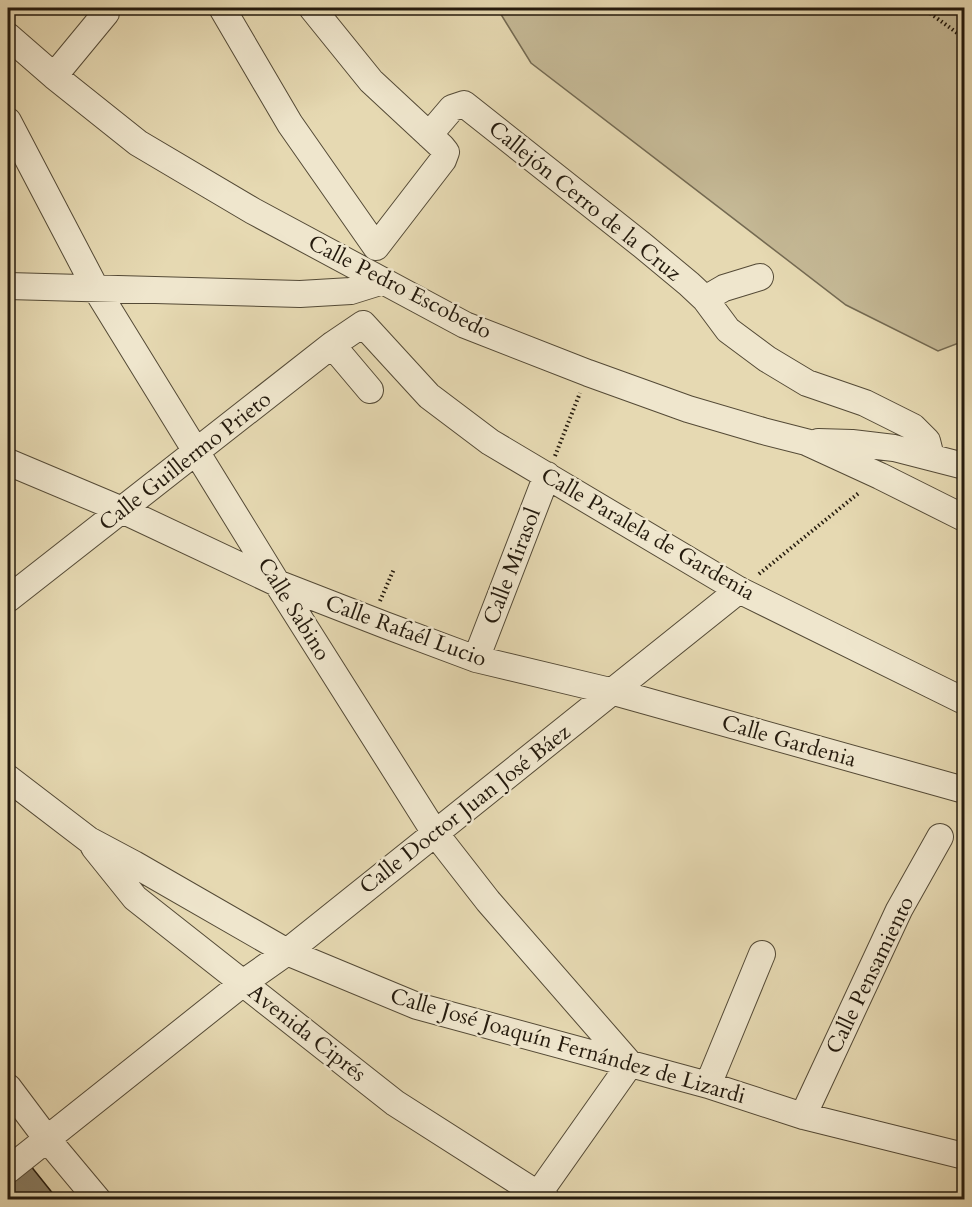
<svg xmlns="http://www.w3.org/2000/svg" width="972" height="1207" font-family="Cardo,serif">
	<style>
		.green { fill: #c5b996; stroke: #746a52; stroke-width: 1.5 }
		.building { fill: #897d63; stroke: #241a0d; stroke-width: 1.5 }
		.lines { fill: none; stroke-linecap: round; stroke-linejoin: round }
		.minor-casing { stroke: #544a36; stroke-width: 28 }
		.path { stroke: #241a0d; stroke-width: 4; stroke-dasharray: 1.5 3; stroke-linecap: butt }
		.minor { stroke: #efe6cd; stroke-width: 26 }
		.labels { text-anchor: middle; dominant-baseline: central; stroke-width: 5; stroke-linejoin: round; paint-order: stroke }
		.street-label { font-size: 22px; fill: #241a0d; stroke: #efe6cd }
	</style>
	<rect width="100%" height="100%" fill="#e6d9b2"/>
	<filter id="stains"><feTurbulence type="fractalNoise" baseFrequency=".00333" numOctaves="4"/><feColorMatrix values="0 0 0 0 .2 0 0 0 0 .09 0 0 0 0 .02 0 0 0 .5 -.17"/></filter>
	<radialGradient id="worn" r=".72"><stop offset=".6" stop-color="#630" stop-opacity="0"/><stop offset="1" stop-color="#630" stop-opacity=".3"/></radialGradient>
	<path class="green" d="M497,8H964V341L938,351L846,305L531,63Z"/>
	<path class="building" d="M30,1165L54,1195L49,1200H8V1183Z"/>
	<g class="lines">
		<defs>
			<path id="minor" d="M222,8L290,124L376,247L443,160L446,152L442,147L371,81L312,8
				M8,36L54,76L138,143L253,211L465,325L588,373L688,409L763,431L806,442L880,476L964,518
				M54,76L106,13
				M8,121L96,289L277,583L435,833L488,901L630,1064
				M429,135L452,108L464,104L642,245L689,284L705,299L728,330L767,359L807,383L865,403L913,427L927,441L931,457
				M8,286L300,294L351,291L383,281
				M705,299L724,288L760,277
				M332,345L370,390
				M818,442L852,443L894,448L964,466
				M8,462L122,510L277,583L385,625L476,659L614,692L964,790
				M8,599L332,345L363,324L429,396L490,442L739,590L964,701
				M476,659L547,475
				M8,778L89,840L134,864L287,952L417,1006L708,1085L803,1116L964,1156
				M94,847L135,898L395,1103L547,1200
				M708,1085L762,954
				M8,1087L47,1139L98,1200
				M803,1116L899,910L940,837
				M8,1170L243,983L287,952L739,590
				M534,1200L630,1064"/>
		</defs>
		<use href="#minor" class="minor-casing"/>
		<path class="path" d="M923,8L964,38
			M555,456L580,393
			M759,574L860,492
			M380,601L394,569"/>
		<use href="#minor" class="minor"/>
	</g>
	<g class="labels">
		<g class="street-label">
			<text transform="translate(585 201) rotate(39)">Callejón Cerro de la Cruz</text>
			<text transform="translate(400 287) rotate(27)">Calle Pedro Escobedo</text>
			<text transform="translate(185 461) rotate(-38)">Calle Guillermo Prieto</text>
			<text transform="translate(648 534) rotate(30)">Calle Paralela de Gardenia</text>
			<text transform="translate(512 566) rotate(-69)">Calle Mirasol</text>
			<text transform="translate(294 609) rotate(58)">Calle Sabino</text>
			<text transform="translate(406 631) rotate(20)">Calle Rafaél Lucio</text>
			<text transform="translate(789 741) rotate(16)">Calle Gardenia</text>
			<text transform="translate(465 809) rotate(-38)">Calle Doctor Juan José Báez</text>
			<text transform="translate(870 975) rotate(-64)">Calle Pensamiento</text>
			<text transform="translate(307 1033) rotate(38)">Avenida Ciprés</text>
			<text transform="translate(568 1046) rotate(16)">Calle José Joaquín Fernández de Lizardi</text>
		</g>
	</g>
	<rect width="972" height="1207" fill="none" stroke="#e6d9b2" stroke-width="30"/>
	<rect x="9" y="9" width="954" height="1189" fill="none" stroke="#241a0d" stroke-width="3"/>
	<rect x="15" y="15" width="942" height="1177" fill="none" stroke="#241a0d" stroke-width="1.5"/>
	<rect width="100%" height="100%" filter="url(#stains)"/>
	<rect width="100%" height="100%" fill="url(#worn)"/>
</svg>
